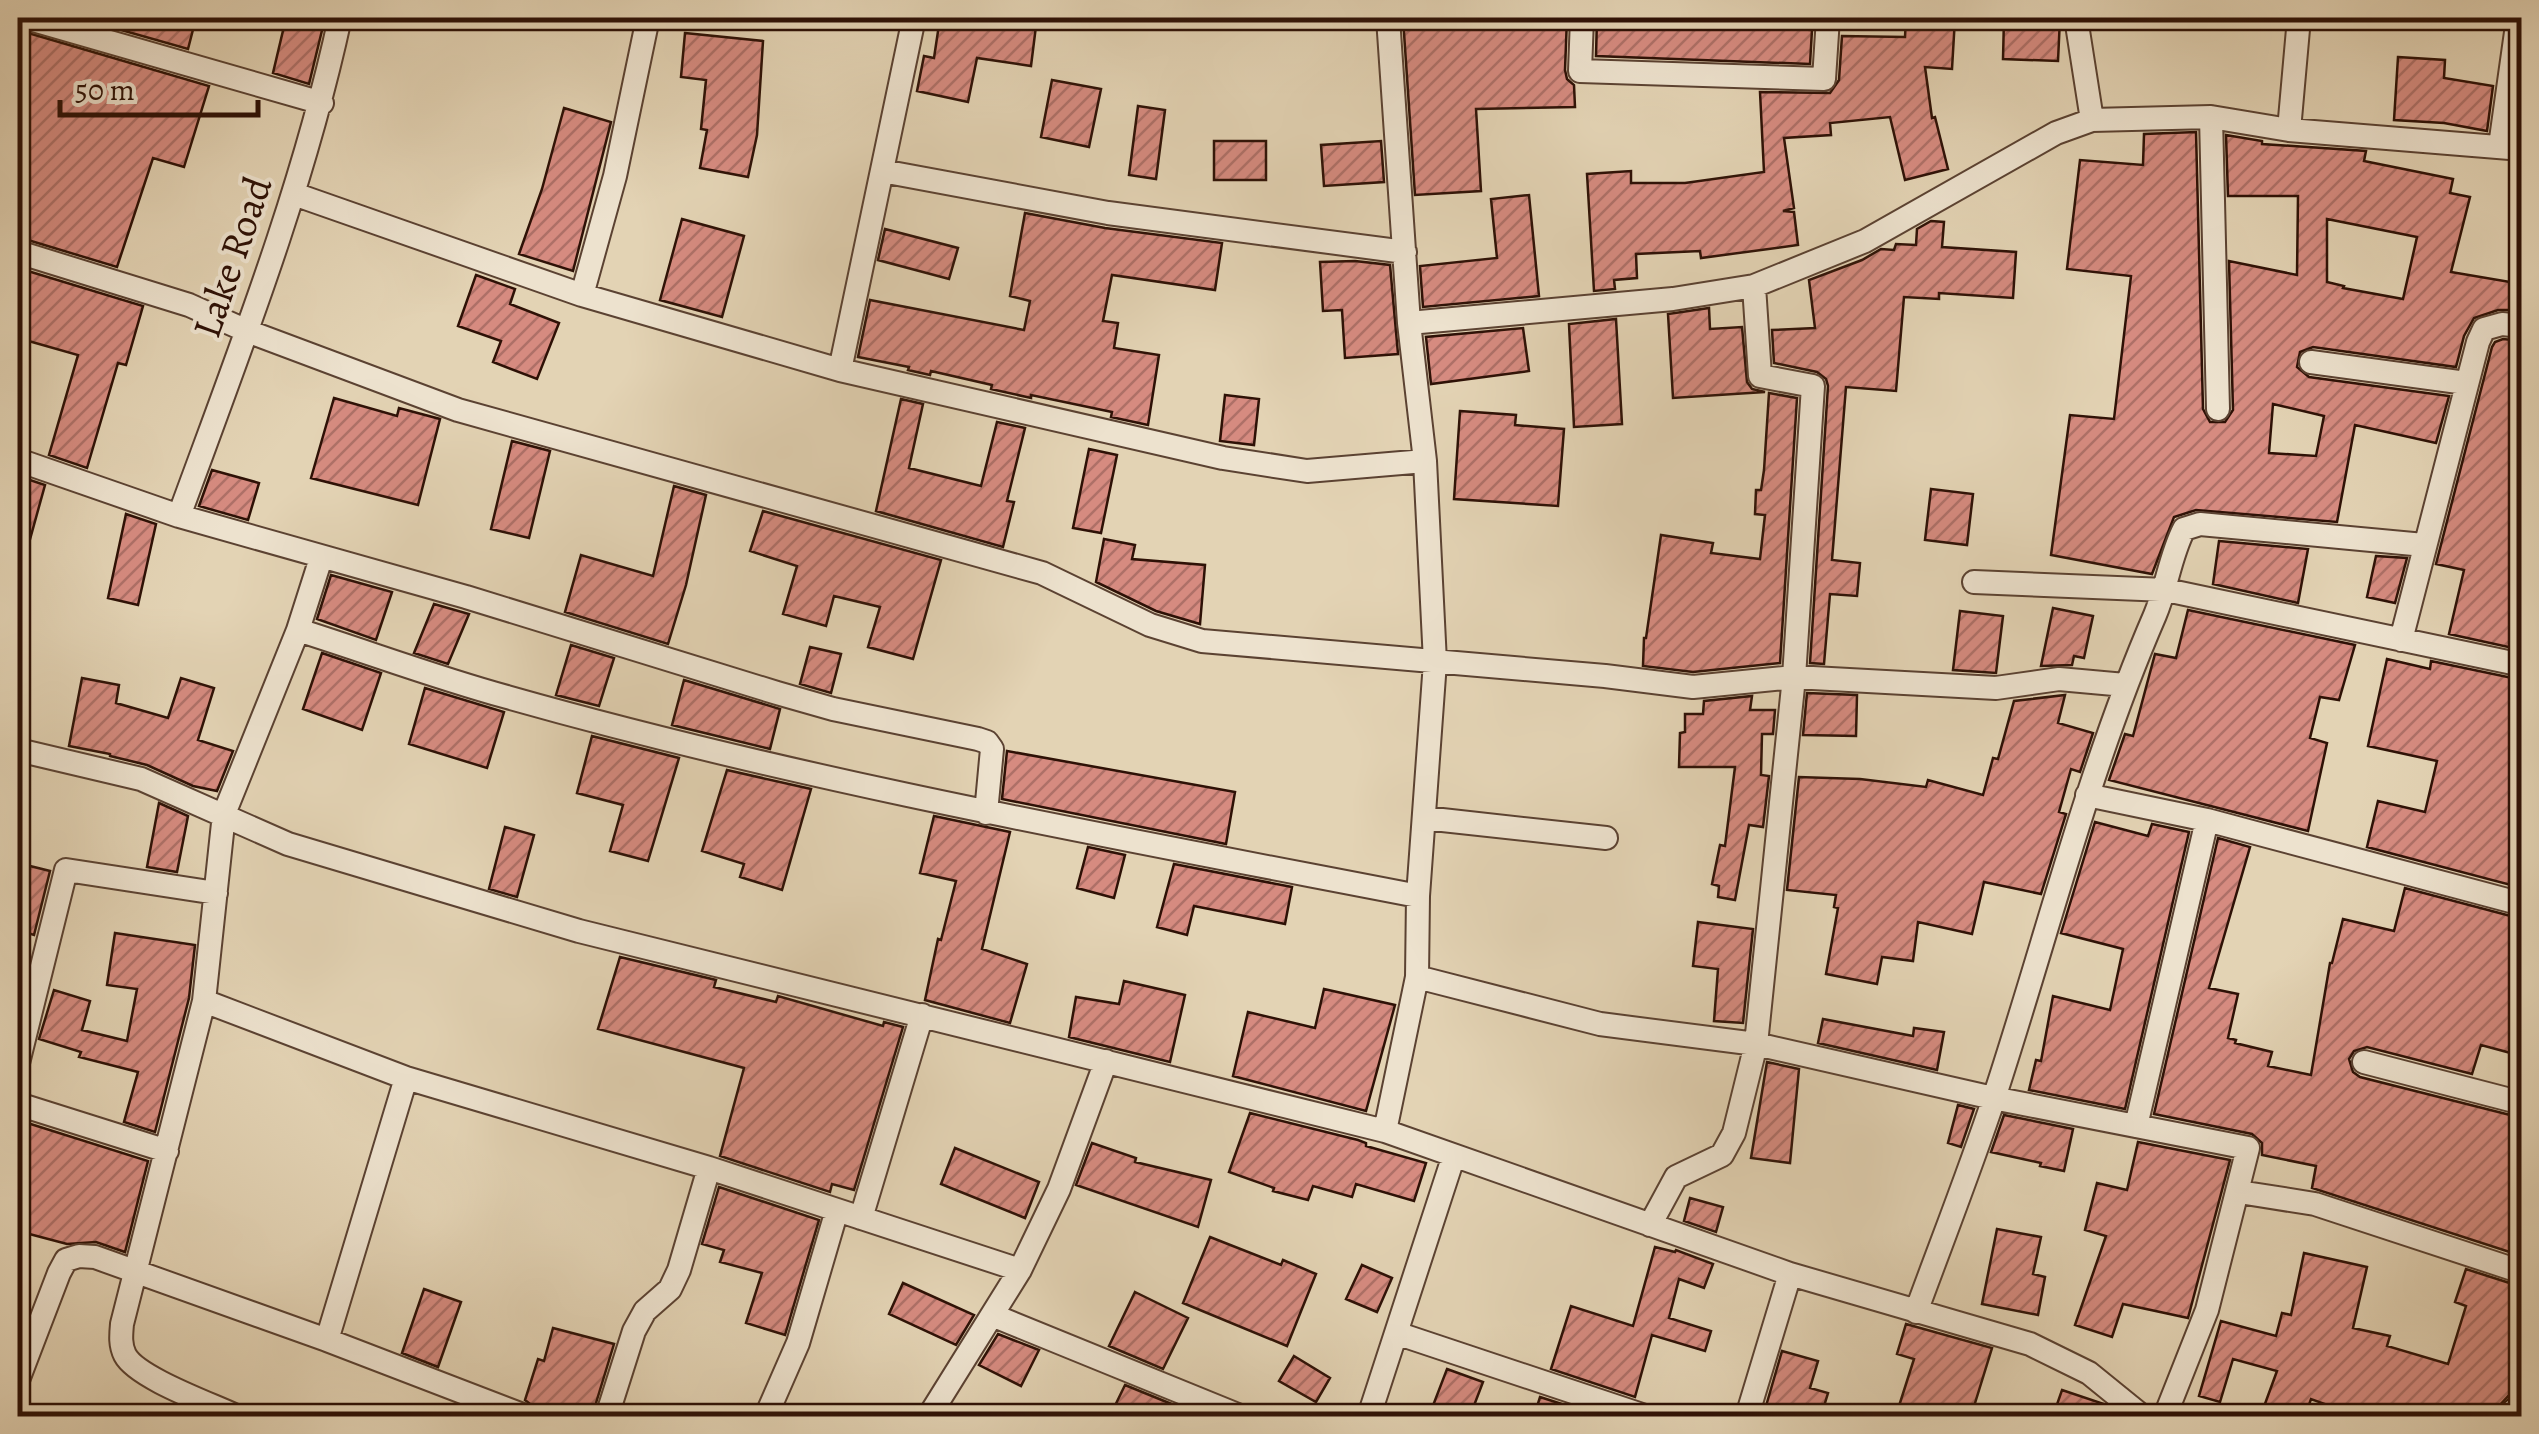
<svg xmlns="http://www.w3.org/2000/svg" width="2539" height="1434" font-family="Alegreya,serif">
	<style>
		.building { fill: url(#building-hatch); stroke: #2e1106; stroke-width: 2.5; fill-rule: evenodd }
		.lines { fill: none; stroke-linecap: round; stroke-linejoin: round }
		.street-casing { stroke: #5b4232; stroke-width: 26 }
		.secondary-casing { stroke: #2e1106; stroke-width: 36 }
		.street { stroke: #ede2ce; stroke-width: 22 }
		.secondary { stroke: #ede2ce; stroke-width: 32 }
		.labels { text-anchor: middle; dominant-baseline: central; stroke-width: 8; stroke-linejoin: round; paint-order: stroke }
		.street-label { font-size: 40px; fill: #2e1106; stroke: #ede2ce }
	</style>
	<defs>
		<pattern id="building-hatch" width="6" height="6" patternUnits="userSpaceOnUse" patternTransform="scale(2.5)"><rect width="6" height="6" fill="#d68b80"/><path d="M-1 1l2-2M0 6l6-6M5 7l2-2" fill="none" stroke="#ae7067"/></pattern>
	</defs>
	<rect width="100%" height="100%" fill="#e3d3b4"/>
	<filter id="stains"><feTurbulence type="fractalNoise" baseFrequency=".002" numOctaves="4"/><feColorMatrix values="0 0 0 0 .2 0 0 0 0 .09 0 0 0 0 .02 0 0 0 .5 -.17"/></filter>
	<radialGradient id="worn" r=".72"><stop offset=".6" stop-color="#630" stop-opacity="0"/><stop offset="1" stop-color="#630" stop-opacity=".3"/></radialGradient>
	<path class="building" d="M79,18H196L188,49Z
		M286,18H325L309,84L273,73Z
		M940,18H1037L1031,66L977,58L968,102L917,91L924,56L934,58Z
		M1403,18H1567L1565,70L1567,79L1574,85L1575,107L1476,109L1481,191L1415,195Z
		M1597,18H1700V23L1812,30L1810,64L1596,56Z
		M1906,18H1955L1952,69L1925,67L1932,118L1935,117L1948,169L1905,180L1890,117L1830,123L1831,135L1784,138L1794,208L1783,211L1794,212L1798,245L1701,258L1700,251L1636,254L1637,278L1614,280L1615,289L1594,291L1587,174L1631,171V183H1685L1764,172L1760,92L1830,93L1839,80L1842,36L1905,37Z
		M2004,18H2060L2058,61L2003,59Z
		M18,30L209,86L184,167L153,158L117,267L18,237Z
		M685,33L763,41L757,135L748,177L700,168L707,130L701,129L706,80L681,77Z
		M2398,57L2445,60L2444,78L2493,86L2487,131L2444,123L2394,120Z
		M1052,80L1101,89L1089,147L1041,137Z
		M1138,106L1165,110L1156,179L1129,175Z
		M564,108L611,122L573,271L519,254L542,189Z
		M2196,132L2203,409L2210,422H2225L2233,410L2229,261L2297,275L2298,196H2228L2226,135L2262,141V144L2366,151L2364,161L2453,179L2450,193L2470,197L2451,272L2516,283L2512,310H2498L2474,318L2464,336L2456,367L2313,347L2300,352L2297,367L2309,377L2449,396L2436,443L2355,425L2337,522L2196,510L2174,517L2152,574L2051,555L2070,415L2114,419L2131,276L2067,269L2080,160L2143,165L2144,134ZM2327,219L2417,237L2403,299L2343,288L2344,286L2327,282ZM2273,404L2324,416L2316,456L2269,453Z
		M1214,141H1266V180H1214Z
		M1381,141L1384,182L1324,186L1321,145Z
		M1529,195L1539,296L1423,307L1420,266L1497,258L1491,199Z
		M1025,213L1105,228L1222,243L1215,290L1112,275L1103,321L1118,323L1114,348L1159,355L1148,425L1111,417L1112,412L1031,395V398L991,389L992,385L931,371L930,375L908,370L909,367L858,357L870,300L1024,330L1030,301L1010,296Z
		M682,219L744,236L722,317L660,300Z
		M1931,221L1944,222L1942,247L2016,252L2013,298L1939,293V299L1904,297L1896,391L1846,387L1832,560L1860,563L1857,596L1830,594L1824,664L1810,663L1828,386L1826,379L1817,372L1774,363L1772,330L1815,328L1809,280L1862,260L1881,249L1894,250L1896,244L1916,245L1917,229Z
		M885,229L958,248L949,279L878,260Z
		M1355,261L1390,265L1398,354L1345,358L1342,310L1323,311L1320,262Z
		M18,268L143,306L126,365L118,363L87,468L49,455L78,355L18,338Z
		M476,275L515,289L510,304L559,323L537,379L493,362L501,341L458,326Z
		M1709,308L1710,329L1742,327L1747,382L1752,389L1765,392L1673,398L1668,314Z
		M1616,319L1622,424L1574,427L1569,324Z
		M1523,328L1529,371L1431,384L1426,337Z
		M2503,339L2522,341L2514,375L2522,377V393L2511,424L2522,426V650L2449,634L2464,570L2436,564L2492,347L2495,342Z
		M1769,393L1797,398L1780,663L1693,672L1643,666L1644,638H1646L1661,535L1713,543L1711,553L1760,559L1765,515L1755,514L1756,490H1761L1764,470Z
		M1225,395L1259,399L1254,445L1220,441Z
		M334,398L397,416L399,408L440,419L418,505L311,478Z
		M901,399L923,404L909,468L981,486L997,422L1025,428L1007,501L1014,502L1003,547L876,511Z
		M1460,411L1516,415L1515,425L1564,429L1558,506L1454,499Z
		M512,441L550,451L529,538L491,529Z
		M1089,449L1117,455L1101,533L1073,528Z
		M212,470L259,483L248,520L199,506Z
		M18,476L45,485L24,561L18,560Z
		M674,486L706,495L686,585L668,644L565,612L581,555L653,576Z
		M1931,489L1973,494L1967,545L1925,540Z
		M763,511L941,560L913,659L868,647L880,607L834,596L826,626L783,614L797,566L750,551Z
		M126,514L156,524L138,605L108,598Z
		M1104,539L1135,545L1132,559L1205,565L1200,624L1156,611L1096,582Z
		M2219,541L2308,549L2298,603L2213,584Z
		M2376,556L2407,558L2395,603L2367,597Z
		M331,575L392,592L376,640L317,619Z
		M434,604L469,614L448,664L414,653Z
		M2053,608L2093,616L2084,658L2074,656L2072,665L2041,666Z
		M2188,610L2355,645L2339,700L2320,697L2310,738L2327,743L2308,831L2109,780L2125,734L2133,736L2155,654L2176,658Z
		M1960,611L2003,616L1996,673L1953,670Z
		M571,645L614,658L599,706L556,695Z
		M810,647L841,654L831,693L800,684Z
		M322,653L381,673L362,730L303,709Z
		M2387,659L2430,669L2431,661L2522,680V888L2367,847L2378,801L2425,812L2437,761L2368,746Z
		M82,678L119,685L116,703L168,718L181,678L214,688L198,740L233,751L217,791L193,786L147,765L110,756V754L69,746Z
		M684,680L780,709L770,749L672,725Z
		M425,688L504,712L487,768L409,744Z
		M1807,693L1857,695L1856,736L1803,735Z
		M2065,695L2058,723L2093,733L2080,772L2071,769L2059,812L2066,814L2041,894L1984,882L1972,934L1918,922L1913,961L1882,957L1877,984L1826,974L1838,908L1834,907L1836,895L1787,890L1799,777L1860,779L1926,787L1928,780L1983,795L1993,758L1998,759L2014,701Z
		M1752,696L1750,710H1775L1773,734H1762L1761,775L1769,776L1763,827L1749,825L1735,900L1718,897L1719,886L1712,884L1720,845L1725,846L1735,767H1679L1680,733L1685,732V714H1703L1704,701Z
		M592,736L679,758L648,861L610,851L623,805L577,793Z
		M1007,751L1235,792L1226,844L1002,799Z
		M727,770L811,789L782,890L740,877L744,864L702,851Z
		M159,803L188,816L177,872L147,867Z
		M934,816L1010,832L982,949L1027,964L1010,1023L925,1000L938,939L941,940L956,881L920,873Z
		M2095,822L2148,836L2152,824L2189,832L2125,1109L2029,1090L2036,1060L2041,1061L2053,996L2110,1010L2123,949L2061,933Z
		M505,827L534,835L517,897L489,889Z
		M2218,838L2250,847L2209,988L2238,994L2228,1038L2236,1040L2235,1043L2272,1052L2268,1066L2311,1075L2330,963H2332L2343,919L2394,931L2405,888L2522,919V1056L2481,1045L2472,1074L2367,1047L2354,1051L2349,1059L2353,1072L2360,1077L2522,1118V1256L2312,1188L2316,1166L2262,1155V1143L2252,1134L2154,1114Z
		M1088,847L1125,855L1114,898L1077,888Z
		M18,863L50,871L34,935L18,930Z
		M1174,864L1292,887L1285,924L1194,906L1187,935L1157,927Z
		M1698,922L1753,929L1743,1023L1714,1021L1718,969L1693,966Z
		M115,933L195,945L189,998L155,1132L124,1122L138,1072L79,1057L81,1052L39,1039L54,990L90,1001L82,1030L127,1041L137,989L107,985Z
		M620,957L716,980L714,987L776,1002L778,996L883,1026L884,1022L903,1027L854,1190L832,1184L830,1192L720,1156L744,1068L598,1029Z
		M1124,981L1185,995L1170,1062L1069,1037L1076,997L1119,1004Z
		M1324,989L1395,1005L1366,1111L1233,1076L1248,1012L1315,1028Z
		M1823,1019L1913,1036L1914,1028L1944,1032L1937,1070L1818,1043Z
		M1767,1062L1799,1069L1790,1163L1751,1158Z
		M1958,1105L1974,1109L1961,1147L1948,1143Z
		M1250,1113L1358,1140L1366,1143V1146L1426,1163L1414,1201L1356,1184L1352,1197L1313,1186L1308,1200L1273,1191L1274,1188L1229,1172Z
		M2004,1115L2073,1129L2064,1171L2040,1166L2041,1163L1991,1152Z
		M18,1120L148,1161L125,1252L96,1242L67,1244L18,1231Z
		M2138,1142L2230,1160L2188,1318L2123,1304L2112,1337L2075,1325L2106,1236L2085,1230L2097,1183L2127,1190Z
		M1092,1143L1136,1158L1135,1162L1211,1180L1198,1227L1076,1185Z
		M955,1148L1039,1182L1025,1218L941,1184Z
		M719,1187L819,1220L785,1335L746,1323L762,1273L720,1262L724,1250L702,1244Z
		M1690,1198L1723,1207L1716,1232L1684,1221Z
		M1997,1229L2041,1237L2033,1274L2045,1277L2038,1315L1982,1304Z
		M1210,1237L1281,1265L1283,1260L1316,1274L1287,1346L1183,1303Z
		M1655,1247L1675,1252L1676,1250L1713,1264L1704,1288L1679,1279L1669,1318L1711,1331L1705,1351L1652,1335L1635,1397L1551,1369L1571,1306L1633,1326Z
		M2304,1253L2367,1267L2353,1328L2390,1336L2387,1346L2448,1364L2466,1306L2455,1302L2466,1269L2522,1287V1364L2510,1394L2497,1408L2495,1416H2358L2311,1399L2305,1416H2273L2262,1412L2277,1371L2233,1359L2220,1402L2199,1396L2221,1321L2276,1336L2282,1313L2291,1315Z
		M1362,1265L1392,1278L1377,1312L1346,1299Z
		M903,1283L974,1315L956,1345L889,1314Z
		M424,1289L461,1302L438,1367L402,1353Z
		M1135,1292L1188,1318L1163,1369L1109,1346Z
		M1906,1324L1992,1348L1971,1416H1932L1899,1406L1914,1359L1897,1354Z
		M553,1328L614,1344L592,1416H554L539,1411L525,1400L538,1359L544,1361Z
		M998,1334L1039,1350L1021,1386L979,1365Z
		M1782,1351L1818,1361L1810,1388L1828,1393L1821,1416H1777L1764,1413Z
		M1294,1356L1330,1378L1316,1402L1279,1381Z
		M1447,1369L1483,1382L1470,1416H1429Z
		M1125,1385L1201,1416H1110Z
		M2062,1390L2104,1404L2119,1416H2053Z
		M1540,1397L1599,1416H1534Z"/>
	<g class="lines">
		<defs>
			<path id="street" d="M26,18L322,103
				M1582,18L1580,71L1824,79L1828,18
				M2076,18L2092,120
				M2211,117L2218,409
				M2289,130L2299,18
				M2500,146L2518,18
				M882,171L1108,213L1405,252
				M294,194L582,295L840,370L1223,458L1307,471L1425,461
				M18,252L189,305L247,331L458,410L1042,573L1150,625L1202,641L1605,676L1693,687L1794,677L1996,688L2059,679L2125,685
				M582,295L615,176L648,18
				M1409,323L1673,299L1754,286L1865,241L2056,133L2092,120L2211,117L2289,130L2522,149
				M2311,362L2466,383
				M840,370L914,18
				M18,460L179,516L466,597L777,693L833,709L978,739L987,742L992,749L986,813
				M179,516C239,352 303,189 340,18
				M1974,582L2166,590L2522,665
				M298,630C368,652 437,678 507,697C807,782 1113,837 1418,896
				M2401,640L2478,342L2484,329L2502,324L2522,326
				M18,750L141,779L288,844L579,931L1385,1131L1790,1274L2030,1344L2089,1373L2142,1416
				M2087,795L2207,820L2522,904
				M1424,818L1606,838
				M1417,977L1600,1024L1756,1044L1993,1098L2248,1148L2207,1310L2165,1416
				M204,1001L406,1078L709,1168L1020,1270
				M2364,1062L2522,1103
				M18,1063L66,870L216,893
				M18,1104L167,1151
				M2136,1126L2207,820
				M1385,1131L1417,977L1418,896L1435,662L1425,461L1409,323L1388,18
				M2239,1192L2315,1204L2522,1272
				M861,1218L922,1015
				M1650,1225L1676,1177L1722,1155L1734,1133L1756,1044L1794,677L1813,386L1760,376L1754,286
				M1916,1312C1942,1241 1970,1170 1994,1098C2047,937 2087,772 2155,615C2167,587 2170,556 2184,529L2200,524L2424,545
				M992,1315L1240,1416
				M1396,1333L1645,1416
				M327,1340L406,1078
				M18,1380L59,1273L66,1260L79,1256L95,1257L327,1340L525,1416
				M236,1416C211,1404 137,1378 125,1355C120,1345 121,1335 122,1324L204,1001L224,814L298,630L321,558
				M607,1416L634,1331L645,1311L670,1289L679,1270L709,1168
				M766,1416L798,1343L837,1210
				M929,1416L1020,1270L1059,1189L1106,1061
				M1369,1416L1453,1158
				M1747,1416L1790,1274"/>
			<path id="secondary" d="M2515,1416L2522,1410"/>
		</defs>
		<use href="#street" class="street-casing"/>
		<use href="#secondary" class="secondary-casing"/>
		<use href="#street" class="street"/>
		<use href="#secondary" class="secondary"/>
	</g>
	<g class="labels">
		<g class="street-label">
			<text transform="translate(232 257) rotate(-71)">Lake Road</text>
		</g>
	</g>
	<rect width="2539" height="1434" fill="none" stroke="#e3d3b4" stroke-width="60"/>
	<rect x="20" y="20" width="2499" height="1394" fill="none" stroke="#2e1106" stroke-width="5"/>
	<rect x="30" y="30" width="2479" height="1374" fill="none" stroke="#2e1106" stroke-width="2.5"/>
	<path d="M60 100v15h198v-15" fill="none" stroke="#2e1106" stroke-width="5"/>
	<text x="75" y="100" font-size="30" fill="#2e1106" stroke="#ede2ce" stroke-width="8" paint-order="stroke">50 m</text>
	<rect width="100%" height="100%" filter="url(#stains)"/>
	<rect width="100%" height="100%" fill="url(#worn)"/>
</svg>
